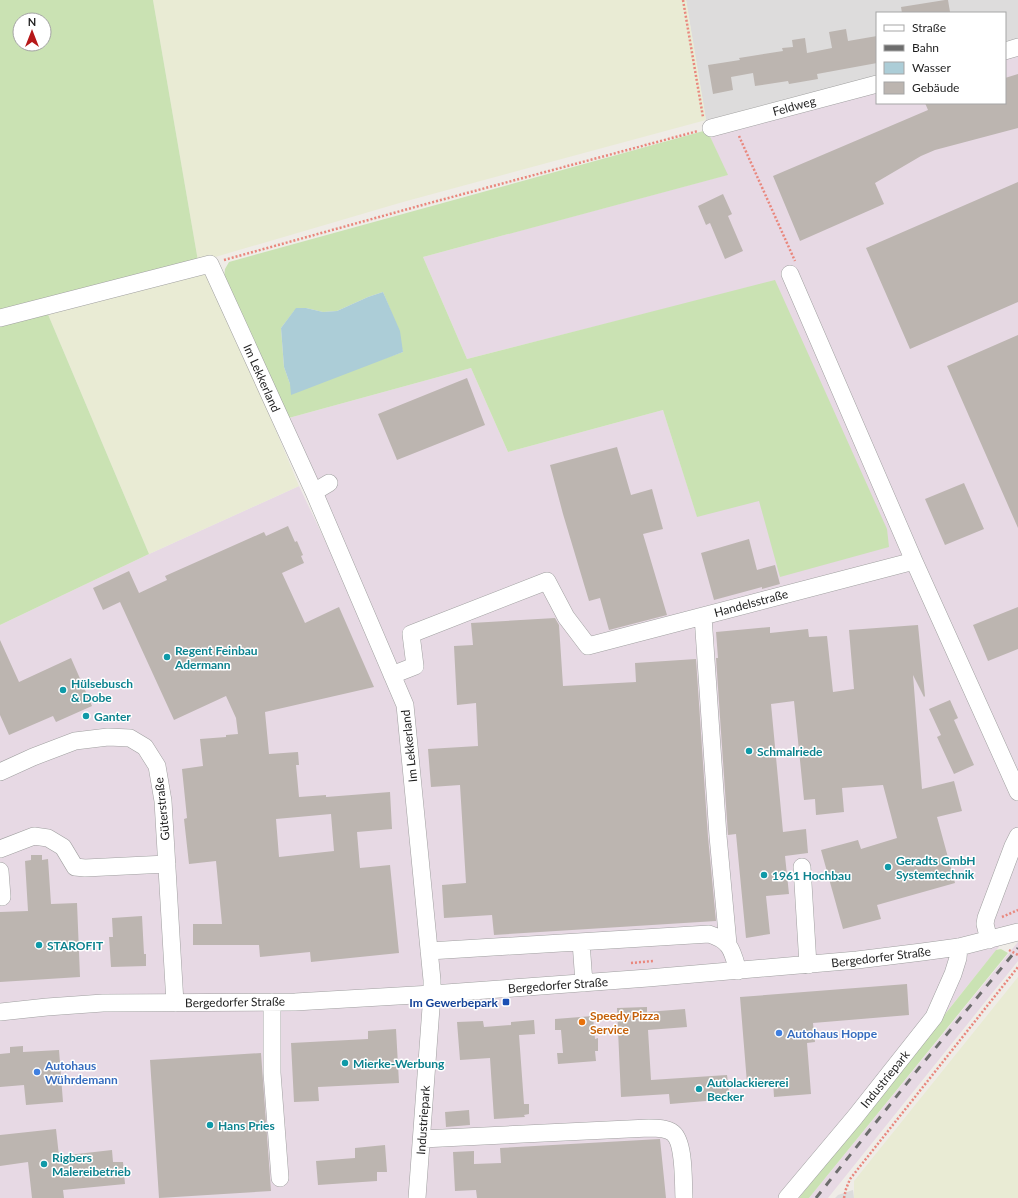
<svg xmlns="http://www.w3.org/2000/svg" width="1018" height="1198" font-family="Lato,sans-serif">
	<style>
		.residential { fill: #dddcdc }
		.industrial { fill: #e7d9e4 }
		.farmland { fill: #e9ebd4 }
		.grass { fill: #cae2b3; fill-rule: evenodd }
		.water { fill: #accdd7 }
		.building { fill: #bcb5b0; fill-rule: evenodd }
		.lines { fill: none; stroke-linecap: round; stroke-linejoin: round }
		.minor-casing { stroke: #a0a0a0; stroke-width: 18 }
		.path { stroke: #e9877d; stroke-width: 2.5; stroke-dasharray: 2 2; stroke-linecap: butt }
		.minor { stroke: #fff; stroke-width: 17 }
		.rail { stroke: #6d6d6d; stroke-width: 3; stroke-dasharray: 8 8; stroke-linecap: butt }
		.culture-dot { fill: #0f9aa8; stroke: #fff; stroke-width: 1.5 }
		.transit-dot { fill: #1a4fb4; stroke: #fff; stroke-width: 1.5 }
		.food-dot { fill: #e8710a; stroke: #fff; stroke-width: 1.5 }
		.shop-dot { fill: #3f7fe0; stroke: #fff; stroke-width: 1.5 }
		.labels { text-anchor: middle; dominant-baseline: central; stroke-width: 3; stroke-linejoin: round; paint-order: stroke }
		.street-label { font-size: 12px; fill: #1f1f1f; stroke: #fff }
		.culture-label { font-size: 12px; font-weight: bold; fill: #0d838f; stroke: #fff; text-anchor: start }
		.transit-label { font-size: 12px; font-weight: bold; fill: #164399; stroke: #fff; text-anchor: end }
		.food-label { font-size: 12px; font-weight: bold; fill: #c56008; stroke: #fff; text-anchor: start }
		.shop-label { font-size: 12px; font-weight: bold; fill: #366cbe; stroke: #fff; text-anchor: start }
	</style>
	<rect width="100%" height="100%" fill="#efece7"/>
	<path class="residential" d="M686,0H1018V39L1005,43V13H877V76L706,120Z
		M853,1190L854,1198H835L838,1195Z"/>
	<path class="industrial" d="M1018,49V923L797,1198H0V625L149,554L299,486L349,591L285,419L471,368L508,452L663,410L697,516L775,281L467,359L423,257L727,175L707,130L706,120L877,81V103H1005V52Z
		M1018,942V961L828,1198H809Z"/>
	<path class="farmland" d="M153,0H686L706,120L403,202L205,260L299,486L149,554L47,312L198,261Z
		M1018,977V1198H854V1181Z"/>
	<path class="grass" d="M0,0H153L198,261L47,312L149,554L0,625ZM20,20H44V44H20Z
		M707,130L728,175L423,257L467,359L775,280L887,529L889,547L780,577L759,501L697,517L663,410L508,452L471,368L285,419L224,278L225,269L229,262ZM383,292L390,309L403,352L374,362L290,384L284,367L281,328L294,311L306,308L323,312L337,311L368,297Z
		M1001,949L1008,953L809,1198H799L996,950Z"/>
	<path class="water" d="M383,292L400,331L403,352L291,395L290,384L284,367L281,328L296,308H306L323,312L337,311L368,297Z"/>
	<path class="building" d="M945,0H948L950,12L944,13H902L901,7Z
		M846,29L848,41L877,36V63L817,74L818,79L789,84L788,81L755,86L753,73L731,77L733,90L713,94L708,65L740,60L739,58L783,51L782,48L793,47L792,40L805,38L807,53L832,48L829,32Z
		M1018,74V128L935,150L921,156L875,183L884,204L800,241L773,176L928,110L925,103H1005V78Z
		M1018,182V302L910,349L866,248Z
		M723,194L732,214L728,216L743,251L725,259L710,223L706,225L698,206Z
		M1018,335V528L947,366Z
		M467,378L485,425L397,460L378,414Z
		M617,447L631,495L652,489L663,529L643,534L667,615L609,630L600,598L589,601L563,514L550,465Z
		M964,483L984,529L945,545L925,499Z
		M288,526L295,542L297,541L303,555L301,556L304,563L282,573L305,623L339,607L374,687L265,712L269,754L298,752L299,765H296L299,797L326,795V797L390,792L392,829L357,832L360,868L390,865L399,953L311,962L310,952L260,957L259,945H193V924H222L216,861L189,864L184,819L187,818L182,769L203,766L200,739L226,737V735L238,734L236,718L226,696L174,720L120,602L103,610L93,588L129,571L139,593L167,580L165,576L264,532L266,536ZM331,814L334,851L279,857L276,819Z
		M749,539L757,570L775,565L780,584L762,589V587L714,600L701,553Z
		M1018,607V649L988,661L973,625Z
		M555,618L559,625L563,686L636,682L635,663L696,659L708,837L716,921L494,935L492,915L444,918L442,885L466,883L460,785L431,787L428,749L478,746L476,703L457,705L454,646L473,645L471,623Z
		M918,625L925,696L924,697L913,675L922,789L954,781L962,811L937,817L955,883L877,905L881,919L843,929L821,850L858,840L861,849L897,838L883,785L842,788L844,812L816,815L815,799L804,800L794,701L771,704L783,832L806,829L808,853L785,856L789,894L766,896L770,934L746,938L736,834L728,835L716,658H718L716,632L770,627V633L808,629L809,637L827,636L833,692L854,689L849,630Z
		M0,640L19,682L71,658L92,706L56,722L53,716L9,735L0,715Z
		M950,700L958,718L954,720L974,765L954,774L937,737L941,735L929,709Z
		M31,855H42V860L48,859L51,904L77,903L80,977L0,982V912L28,911L25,861L31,860Z
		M142,916L144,954H146V966L111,967L109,937H113L112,918Z
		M907,984L909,1015L813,1023L815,1042L807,1043L811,1094L774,1097L773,1081L747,1083L740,997Z
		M647,1007V1012L685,1009L687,1027L648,1030L651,1080L727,1075L730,1099L670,1104L669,1094L621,1097L617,1008Z
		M593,1016L595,1039L598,1038V1051H595L596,1061L558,1064L557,1053H563L561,1030H555V1019Z
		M534,1020L535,1034L519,1035L524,1104H529V1114L524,1115L525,1117L494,1119L490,1058L460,1060L457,1022L483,1021L484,1027L511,1025V1022Z
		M396,1029L399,1083L318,1087L319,1101L294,1102L291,1043L368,1039V1031Z
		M23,1046V1052L59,1050L63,1102L26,1105L24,1085L0,1087V1054L10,1053V1047Z
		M261,1053L271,1191L159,1198L150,1060Z
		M469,1110L470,1125L446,1127L445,1112Z
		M56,1129L59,1156L112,1150L113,1162H123L125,1184L63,1190L64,1198H32L28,1162L0,1166V1135Z
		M660,1139L666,1198H477L476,1190L455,1191L453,1152L474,1151V1164L501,1163L500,1148Z
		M385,1145L387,1172H377V1181L318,1185L316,1161L355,1158V1148Z"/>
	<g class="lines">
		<defs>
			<path id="minor" d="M1005,51L1018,47
				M711,128L877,84
				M790,274L914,561L1018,792
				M0,318L210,264L314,492L405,705L432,980V994L417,1198
				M314,492L329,483
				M703,616L718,836L728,944
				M392,675L415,666L411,634L547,581L566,617L588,646L914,561
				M0,772L33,757L75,741L108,737L130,738L145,747L157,766L163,801L175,1003
				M0,849L34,836L48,838L63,847L75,867L85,868L167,864
				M802,867L808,965
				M0,871L2,897
				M989,940L985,924L986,918L1013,846L1018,836
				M581,942L584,983
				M429,951L709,934C731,941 732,950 738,971
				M272,1002V1073L280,1178
				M0,1012L47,1007L103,1003L295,1002L432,994L648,978L857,960L922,952L959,947L1018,932
				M422,1139L649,1128C657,1128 667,1128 673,1133C685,1143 683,1183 684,1198
				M787,1198L855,1117L934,1017L953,974L958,958L959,947"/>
		</defs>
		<use href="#minor" class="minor-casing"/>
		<path class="path" d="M683,0L703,117
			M739,136L795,261
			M224,260L426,204L698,131
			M1002,917L1018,910
			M1009,950L1018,955
			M631,963L653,961
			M844,1198L846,1189L850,1179L1018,967"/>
		<use href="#minor" class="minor"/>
		<path class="rail" d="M816,1198L919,1068L1018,948"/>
	</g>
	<g class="culture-dot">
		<circle cx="167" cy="657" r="4"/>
		<circle cx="63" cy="690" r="4"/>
		<circle cx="86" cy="716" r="4"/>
		<circle cx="749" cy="751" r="4"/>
		<circle cx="888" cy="867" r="4"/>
		<circle cx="764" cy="875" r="4"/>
		<circle cx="39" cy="945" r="4"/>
		<circle cx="345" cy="1063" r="4"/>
		<circle cx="699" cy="1089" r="4"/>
		<circle cx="210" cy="1125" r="4"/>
		<circle cx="44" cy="1164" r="4"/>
	</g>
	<rect class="transit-dot" x="502" y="998" width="8" height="8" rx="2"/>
	<circle class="food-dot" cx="582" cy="1022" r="4"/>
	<g class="shop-dot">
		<circle cx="779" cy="1033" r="4"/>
		<circle cx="37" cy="1072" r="4"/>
	</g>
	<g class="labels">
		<g class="street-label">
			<text transform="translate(794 106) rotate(-15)">Feldweg</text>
			<text transform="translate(262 378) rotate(66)">Im Lekkerland</text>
			<text transform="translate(751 603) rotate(-15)">Handelsstraße</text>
			<text transform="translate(409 746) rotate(-96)">Im Lekkerland</text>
			<text transform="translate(162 809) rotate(-96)">Güterstraße</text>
			<text transform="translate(881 957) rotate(-7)">Bergedorfer Straße</text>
			<text transform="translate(558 985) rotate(-4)">Bergedorfer Straße</text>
			<text transform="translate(235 1002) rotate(-1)">Bergedorfer Straße</text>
			<text transform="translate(885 1079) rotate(-51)">Industriepark</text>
			<text transform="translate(423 1120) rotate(-86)">Industriepark</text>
		</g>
		<g class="culture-label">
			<text x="175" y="650">Regent Feinbau<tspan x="175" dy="14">Adermann</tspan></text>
			<text x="71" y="683">Hülsebusch<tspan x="71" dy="14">&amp; Dobe</tspan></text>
			<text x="94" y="716">Ganter</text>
			<text x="757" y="751">Schmalriede</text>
			<text x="896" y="860">Geradts GmbH<tspan x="896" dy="14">Systemtechnik</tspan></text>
			<text x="772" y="875">1961 Hochbau</text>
			<text x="47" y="945">STAROFIT</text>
			<text x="353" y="1063">Mierke-Werbung</text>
			<text x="707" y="1082">Autolackiererei<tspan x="707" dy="14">Becker</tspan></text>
			<text x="218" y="1125">Hans Pries</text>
			<text x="52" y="1157">Rigbers<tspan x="52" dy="14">Malereibetrieb</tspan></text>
		</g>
		<g class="transit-label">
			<text x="498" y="1002">Im Gewerbepark</text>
		</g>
		<g class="food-label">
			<text x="590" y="1015">Speedy Pizza<tspan x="590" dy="14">Service</tspan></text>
		</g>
		<g class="shop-label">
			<text x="787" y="1033">Autohaus Hoppe</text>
			<text x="45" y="1065">Autohaus<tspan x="45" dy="14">Wührdemann</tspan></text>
		</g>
	</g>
	<rect x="876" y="12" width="130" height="92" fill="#ffffff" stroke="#a5a5a5"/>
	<rect x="884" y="25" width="20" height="6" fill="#ffffff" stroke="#a5a5a5"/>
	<text x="912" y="32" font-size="12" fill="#1f1f1f">Straße</text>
	<rect x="884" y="45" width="20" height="6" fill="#6d6d6d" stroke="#a5a5a5"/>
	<text x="912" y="52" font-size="12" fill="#1f1f1f">Bahn</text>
	<rect x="884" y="62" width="20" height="12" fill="#accdd7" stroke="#a5a5a5"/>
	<text x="912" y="72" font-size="12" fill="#1f1f1f">Wasser</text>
	<rect x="884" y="82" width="20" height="12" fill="#bcb5b0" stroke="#a5a5a5"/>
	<text x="912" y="92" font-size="12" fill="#1f1f1f">Gebäude</text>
	<g transform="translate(32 32)"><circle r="19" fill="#ffffff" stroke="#a5a5a5"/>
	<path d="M0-3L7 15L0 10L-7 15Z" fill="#b61819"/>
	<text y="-6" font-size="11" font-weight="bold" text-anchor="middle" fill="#1f1f1f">N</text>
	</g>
</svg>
